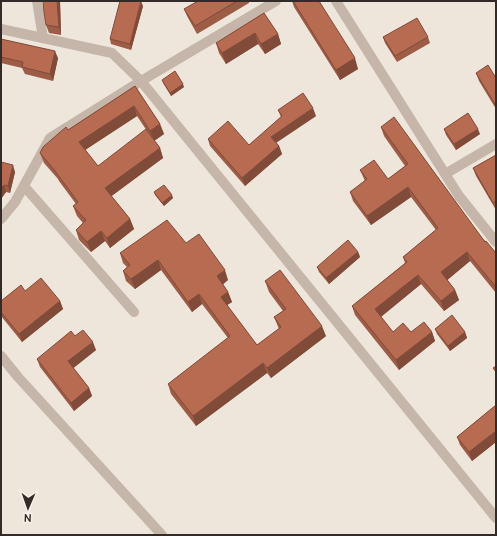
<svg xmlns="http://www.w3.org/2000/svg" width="497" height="536" font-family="Cabin,sans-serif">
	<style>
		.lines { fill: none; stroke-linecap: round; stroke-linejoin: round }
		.street { stroke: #c5b6a9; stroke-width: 10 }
		.wall { fill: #9d5c46; fill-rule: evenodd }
		.shaded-wall { fill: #804b39 }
		.building { fill: #b76b51; stroke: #804b39 }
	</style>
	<rect width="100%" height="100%" fill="#eee6db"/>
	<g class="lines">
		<path class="street" d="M37,1L43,38
			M336,1L459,196L496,242
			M1,29L112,53L141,81L496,518
			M445,174L496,144
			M24,186L134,312
			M1,219L15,202L50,138L141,81L276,1
			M1,356L18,377L162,535"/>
	</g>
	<path class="wall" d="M60,1L61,35L49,33L46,25Z
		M198,1H249V3L197,34L187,16L184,9Z
		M292,1H319L358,69L340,80L294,7Z
		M143,6L131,50L111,44L110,39Z
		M264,13L278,34L281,44L265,54L258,44L226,64L219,53L216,43Z
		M383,37H428L430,43L397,62L385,43Z
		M1,39L58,58L53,81L25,74L22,68L1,63Z
		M476,73L496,78V109L479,81Z
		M162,80L184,87L171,96L163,83Z
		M135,86L160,124L164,134L154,141L160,148L163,158L111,196L130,219L134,229L110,248L105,241L91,252L79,240L76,230L83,223L77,216L73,206L76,204L59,181L58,179L44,163L40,153L68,130ZM137,116L147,131L98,166L85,150Z
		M278,110L316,116L276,143L279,146L282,154L245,186L210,146L208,139L249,145L281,117Z
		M381,127L496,253V293L470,261L447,280L455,290L459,300L444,311L421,284L381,317L393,332H432L435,341L399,370L355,315L352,306L405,263L403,257L436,230L411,197L371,225L353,201L350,192L365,181L360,170L388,179L405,166L384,136Z
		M444,129L480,134L456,150L446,135Z
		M496,155V210L476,176L473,168Z
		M1,162L15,172L10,193L6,192L1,199Z
		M154,192L173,198L164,206L155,195Z
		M186,243L228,280L223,284L228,292L232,302L227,305L257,345L279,329L274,317L283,311L269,292L265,281L326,336L271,378L267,373L196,426L171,394L168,384L228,338L202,304L192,312L161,270L135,289L126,281L123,271L127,267L123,263L120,253Z
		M358,252L360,257L329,284L319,272L317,267Z
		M25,291L60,301L63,309L22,342L1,316V301Z
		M435,329L465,332L467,338L450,351L437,334Z
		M75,336L96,350L73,368L89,388L92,396L74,411L40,367L37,359Z
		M496,405V442L472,461L460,445L457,437Z"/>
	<path class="shaded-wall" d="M57,1H60L61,35L59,27Z
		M141,1L143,6L131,50L130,44Z
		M255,33L258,44L226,64L222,53Z
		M278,34L281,44L265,54L261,44Z
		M55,51L58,58L53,81L50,74Z
		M355,58L358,69L340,80L336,70Z
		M183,84L184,87L171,96L170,93Z
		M134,106L137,116L82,152L79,142Z
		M313,108L316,116L274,144L271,137Z
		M160,124L164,134L154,141L150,131Z
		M478,129L480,134L456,150L454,144Z
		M279,146L282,154L245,186L242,178Z
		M160,148L163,158L109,198L105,188Z
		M13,165L15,172L10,193L8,186Z
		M4,185L6,192L1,199V188Z
		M408,187L411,197L371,225L367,216Z
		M172,195L173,198L164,206L162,203Z
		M130,219L134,229L110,248L107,238Z
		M101,231L105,241L91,252L87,242Z
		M358,252L360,257L329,284L326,278Z
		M467,252L470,261L445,282L441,272Z
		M158,260L161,270L135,289L131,279Z
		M225,270L228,280L221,286L217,276Z
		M418,275L421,284L378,319L375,309Z
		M455,290L459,300L444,311L441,301Z
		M228,292L232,302L224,307L221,297Z
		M199,294L202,304L192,312L188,302Z
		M60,301L63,309L22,342L19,334Z
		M322,326L326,336L271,378L267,368Z
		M432,332L435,341L399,370L396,360Z
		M465,332L467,338L450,351L448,346Z
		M93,342L96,350L71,370L68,361Z
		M263,363L267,373L196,426L193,416Z
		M89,388L92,396L74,411L71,403Z
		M496,431V442L472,461L469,452Z"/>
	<path class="building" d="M43,1H57L59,27L46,25L44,12Z
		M120,1H141L130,44L110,39Z
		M198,1H237L195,26L184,9Z
		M293,1H319L355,58L336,70Z
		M264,13L278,34L261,44L255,33L222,53L216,43Z
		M417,18L428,37L395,56L383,37Z
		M1,39L55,51L50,74L22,67L23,62L1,57Z
		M488,65L496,78V106L476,73Z
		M175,71L183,84L170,93L162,80Z
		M135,86L160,124L150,131L134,106L79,142L98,166L146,129L160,148L105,188L130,219L107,238L101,231L87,242L76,230L86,220L73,206L78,202L55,171L56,172L40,153L43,147L66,127L68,130Z
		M303,93L313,108L271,137L279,146L242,178L208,139L228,121L249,145L282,116L278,110Z
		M468,113L478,129L454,144L444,129Z
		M394,117L485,242L486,241L496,253V287L467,252L441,272L455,290L441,301L418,275L375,309L393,332L403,323L411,332L424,322L432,332L396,360L352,306L407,262L403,257L438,228L408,187L367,216L350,192L367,179L360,170L374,160L388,179L408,164L381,127Z
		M496,155V201L493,203L473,168Z
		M1,162L13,165L8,186L4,185L1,188Z
		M164,185L172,195L162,203L154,192Z
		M167,220L186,243L199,234L225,270L217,276L228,292L221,297L257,345L281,327L274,317L286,309L265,281L280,270L322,326L267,368L263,363L193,416L168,384L230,336L199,294L188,302L158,260L131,279L123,271L130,265L120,253Z
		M348,240L358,252L326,278L317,267Z
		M41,278L60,301L19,334L1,312V301L21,285L25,291Z
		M452,315L465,332L448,346L435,329Z
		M83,330L93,342L68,361L89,388L71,403L37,359L71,331L75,336Z
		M496,366V372L493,368Z
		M496,405V431L469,452L457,437Z"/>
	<rect width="497" height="536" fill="none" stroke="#332b28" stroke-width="4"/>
	<g transform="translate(28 508) rotate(182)" stroke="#f7f0e7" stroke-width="3" paint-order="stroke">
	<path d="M0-3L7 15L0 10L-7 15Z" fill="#332b28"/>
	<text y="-6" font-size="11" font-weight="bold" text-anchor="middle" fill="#332b28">N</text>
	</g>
</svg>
